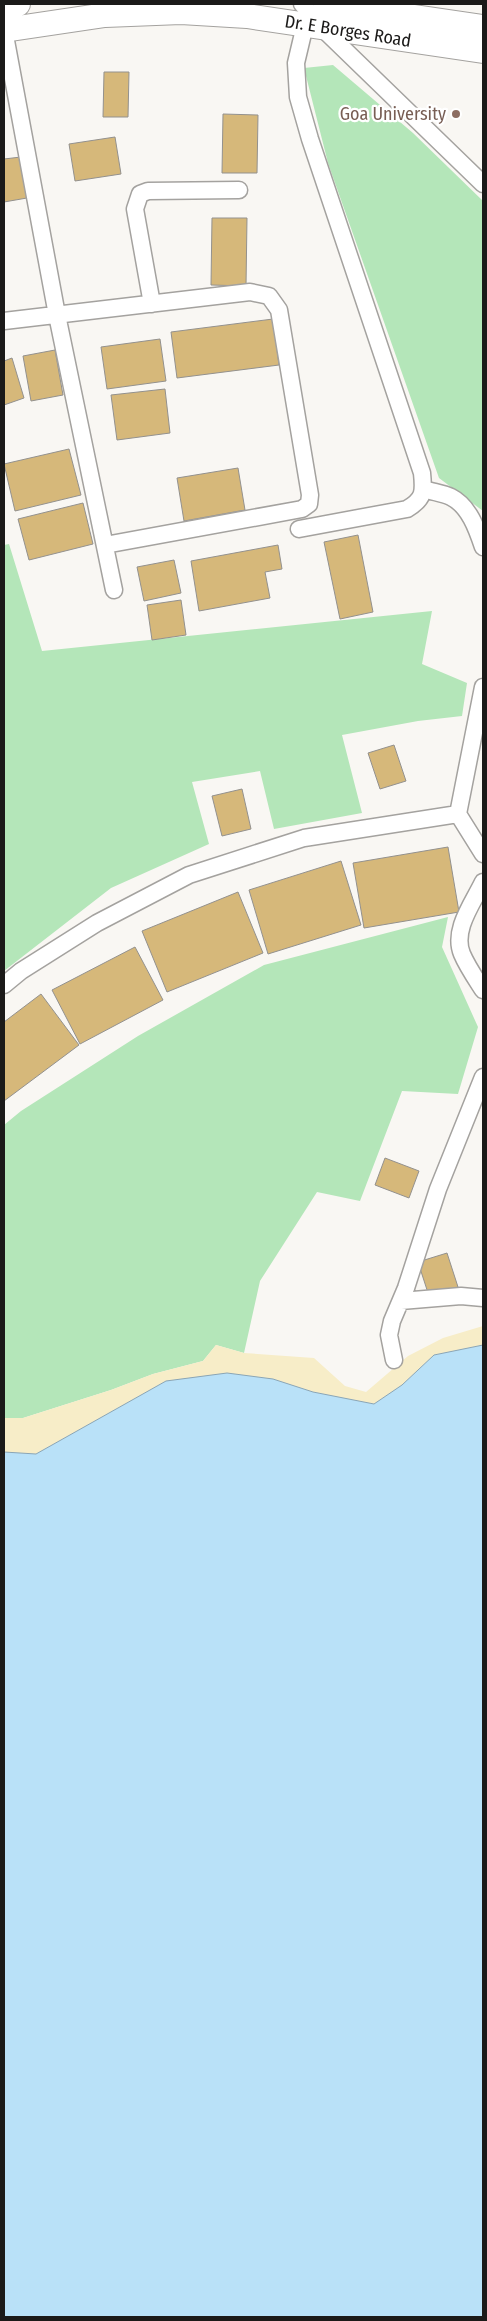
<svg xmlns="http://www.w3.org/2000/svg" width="487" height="2321" font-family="'Fira Sans Condensed',sans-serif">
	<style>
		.green { fill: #b4e6b9 }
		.sand { fill: #f7edc8 }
		.water { fill: #b9e1f8; stroke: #8aa5b5 }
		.building { fill: #d6b87a; stroke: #93918e }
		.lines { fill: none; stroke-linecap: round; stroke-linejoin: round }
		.minor-casing { stroke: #a4a29f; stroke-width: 19 }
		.secondary-casing { stroke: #a4a29f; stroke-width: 26 }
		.minor { stroke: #fff; stroke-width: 16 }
		.secondary { stroke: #fff; stroke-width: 24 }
		.education-dot { fill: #8d6e63; stroke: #fff; stroke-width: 2 }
		.labels { text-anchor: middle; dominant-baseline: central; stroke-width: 4.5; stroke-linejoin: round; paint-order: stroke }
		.street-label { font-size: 18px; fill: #1b1a19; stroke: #fff }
		.education-label { font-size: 18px; fill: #785e54; stroke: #fff; text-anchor: end }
	</style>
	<rect width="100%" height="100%" fill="#f9f7f3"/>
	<path class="green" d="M333,65L413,133L483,201V511L439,478L328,163L304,68Z
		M9,544L42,651L432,611L422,664L467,683L462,716L418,721L342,735L362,813L274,829L260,771L192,782L209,844L111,888L4,971V545Z
		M448,917L442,947L478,1027L458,1094L402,1091L360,1201L317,1192L260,1281L244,1353L216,1345L203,1361L153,1374L111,1390L23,1418H4V1125L21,1111L138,1036L264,965Z"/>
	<path class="sand" d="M483,1326V1345L434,1355L402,1385L374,1404L313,1392L273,1379L166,1381L36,1454L4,1452V1418H23L111,1390L153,1374L203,1361L216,1345L244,1353L314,1358L345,1386L366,1392L408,1356L443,1338Z"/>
	<path class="water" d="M483,1345V2317H4V1452L36,1454L166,1381L227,1373L273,1379L313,1392L374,1404L402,1385L434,1355Z"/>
	<path class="building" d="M104,72H129L128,117H103Z
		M223,114L258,115L257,173H222Z
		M115,137L121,174L75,181L69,144Z
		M21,157L27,198L4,202V159Z
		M212,218H247L246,286L211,285Z
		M273,319L279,365L177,378L171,332Z
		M160,339L166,381L107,389L101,347Z
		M55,350L63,395L31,401L23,356Z
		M12,358L24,398L4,405V361Z
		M165,389L170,433L117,440L111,395Z
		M69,449L81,495L15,511L4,464Z
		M238,468L245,510L184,521L177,478Z
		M83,503L93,544L29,560L18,519Z
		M358,535L373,612L340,619L324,542Z
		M278,545L282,569L265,572L270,598L199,611L191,561Z
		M174,560L181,593L144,601L137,567Z
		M181,600L186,635L152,640L147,605Z
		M394,745L406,781L380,789L368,753Z
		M242,789L251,829L222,836L212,796Z
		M448,847L459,912L364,928L353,863Z
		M341,861L361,925L268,954L249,890Z
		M238,892L263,953L167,992L142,931Z
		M135,947L163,1000L80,1044L52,990Z
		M41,994L79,1045L4,1101V1022Z
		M385,1158L419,1171L409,1198L375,1185Z
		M447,1253L458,1287L429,1296L418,1262Z"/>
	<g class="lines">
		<defs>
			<path id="minor" d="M302,4L322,28L483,184
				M4,30L57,315L114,590
				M152,304L135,209L140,194L148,191L239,190
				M4,321L250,292L269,296L279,310L310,495L309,504L302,509L105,545
				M424,489C432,492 443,493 451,497C469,506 477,529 483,547
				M299,529L407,509C424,499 424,492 422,473L310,139L298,97L296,63L305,25
				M458,814L483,687
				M483,882C473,903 452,930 462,954C467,966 476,979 483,990
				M4,985L21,971L97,923L189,875L304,838L458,814L483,854
				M401,1301L461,1296L483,1298
				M394,1360L389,1335L392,1321L406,1288L438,1189L483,1077"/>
			<path id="secondary" d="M325,4L483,27
				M4,6L18,4
				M4,30L105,15L181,12L247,16L483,51"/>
		</defs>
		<use href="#minor" class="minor-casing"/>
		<use href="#secondary" class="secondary-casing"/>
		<use href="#minor" class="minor"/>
		<use href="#secondary" class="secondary"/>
	</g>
	<circle class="education-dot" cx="456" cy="114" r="5"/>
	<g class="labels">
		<g class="street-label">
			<text transform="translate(348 31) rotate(9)">Dr. E Borges Road</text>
		</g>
		<g class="education-label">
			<text x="446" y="114">Goa University</text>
		</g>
	</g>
	<rect width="487" height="2321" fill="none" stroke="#1b1a19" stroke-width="10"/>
</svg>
